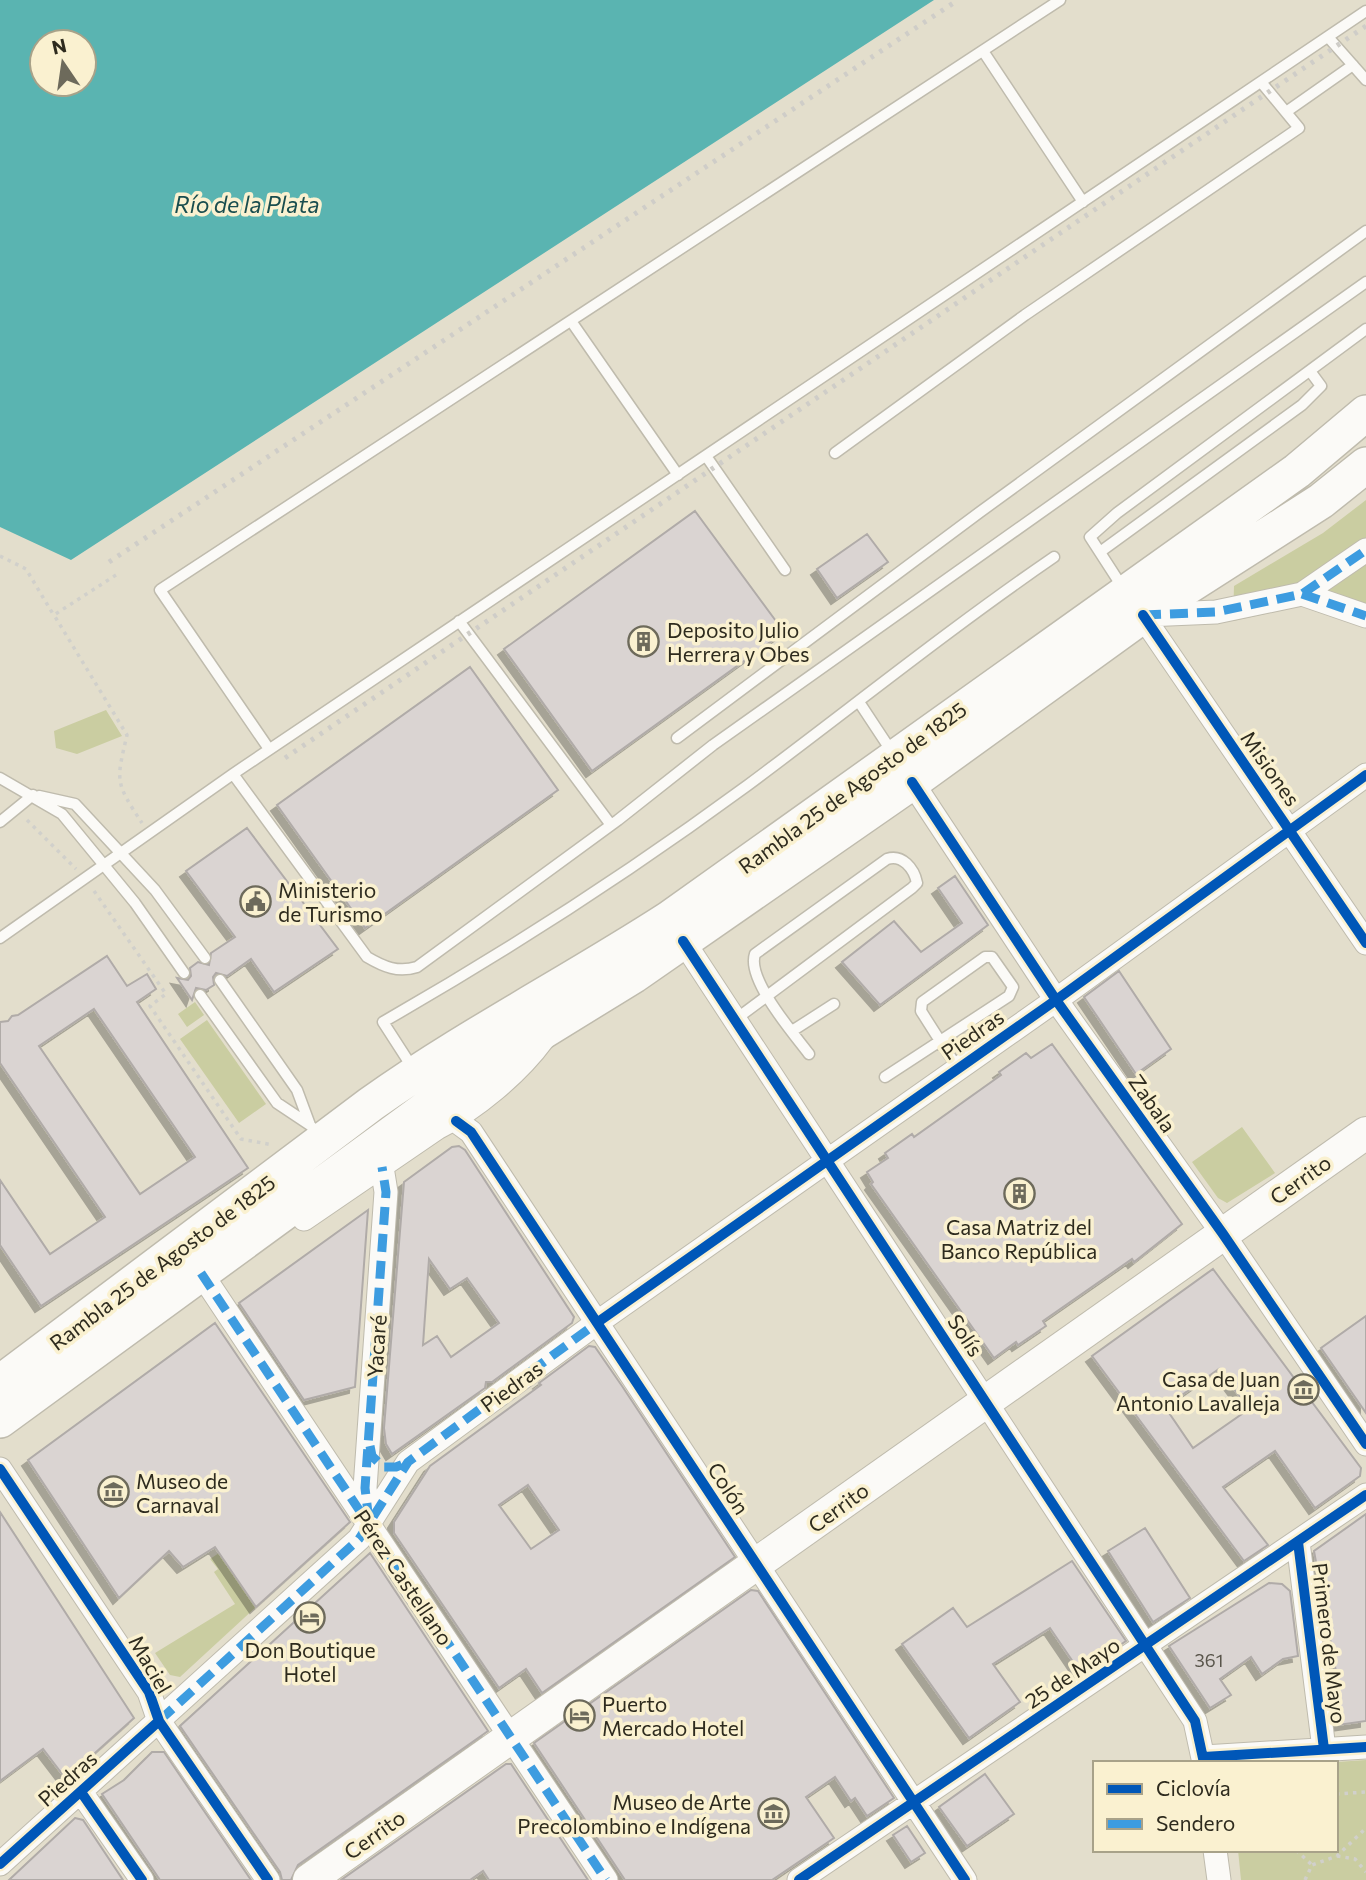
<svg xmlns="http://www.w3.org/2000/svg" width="1366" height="1880" font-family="Commissioner,sans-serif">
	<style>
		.green { fill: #cacda1 }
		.water { fill: #5ab4b1; fill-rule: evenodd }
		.building { fill: #dad4d2; stroke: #b0aba8; stroke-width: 2; fill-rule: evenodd; filter: url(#shadow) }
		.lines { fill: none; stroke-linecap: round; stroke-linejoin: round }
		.lane-casing { stroke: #bfbbad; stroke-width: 13 }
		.street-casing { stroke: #bfbbad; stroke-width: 25 }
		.secondary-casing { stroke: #bfbbad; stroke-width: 34 }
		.primary-casing { stroke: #bfbbad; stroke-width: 38 }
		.path { stroke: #d1d0cb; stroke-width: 3.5; stroke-dasharray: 3.5 5; stroke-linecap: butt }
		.lane { stroke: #fbfaf7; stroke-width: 10 }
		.street { stroke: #fbfaf7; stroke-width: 23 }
		.secondary { stroke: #fbfaf7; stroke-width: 32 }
		.primary { stroke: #fbfaf7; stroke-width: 35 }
		.rail { stroke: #cfcdc8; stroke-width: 5; stroke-dasharray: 3.5 7; stroke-linecap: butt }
		.quiet { stroke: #3d9ce0; stroke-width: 9; stroke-dasharray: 18 9; stroke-linecap: butt }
		.cycleway-casing { stroke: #faf1d0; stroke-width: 15 }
		.cycleway { stroke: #0057b8; stroke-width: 10 }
		.labels { text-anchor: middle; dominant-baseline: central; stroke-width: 7; stroke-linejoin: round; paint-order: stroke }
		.number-label { font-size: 18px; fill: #59554b }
		.poi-label { font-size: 21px; fill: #2e2b1e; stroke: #faf1d0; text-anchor: start }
		.street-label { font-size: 21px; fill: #2e2b1e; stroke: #faf1d0 }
		.water-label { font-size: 23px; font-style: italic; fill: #194d4e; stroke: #faf1d0 }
	</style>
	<defs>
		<filter id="shadow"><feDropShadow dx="-6" dy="6" stdDeviation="0" flood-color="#0004"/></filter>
	</defs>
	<rect width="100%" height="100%" fill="#e3decc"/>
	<path class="green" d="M1366,500V627L1306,605L1233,621L1234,586L1323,533Z
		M106,710L122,736L77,754L56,748L54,731Z
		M195,1002L204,1015L187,1027L178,1014Z
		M207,1020L266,1104L239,1123L180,1039Z
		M1242,1127L1275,1173L1227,1203L1218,1198L1192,1162Z
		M219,1553L256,1607L180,1677L170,1675L155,1653L235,1604L214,1572L218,1569L210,1559Z
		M1366,1760V1880H1241L1238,1850H1336V1763H1322Z"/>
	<path class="water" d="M0,0H934L71,560L0,527ZM42,42H84V84H42Z"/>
	<path class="building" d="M695,511L784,632L592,771L504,649Z
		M867,534L888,562L837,598L817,569Z
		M470,667L558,790L365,928L277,805Z
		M247,828L338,949L274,992L251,959L227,976L216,973L213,977L214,985L206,990L196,988L192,1000L177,978L188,980L191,976L190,968L198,962L209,965L211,953L235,937L186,871Z
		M955,876L988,925L880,1005L842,962L894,921L921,952L962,923L938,888Z
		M107,956L127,986L147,974L156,989L137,1002L248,1168L41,1306L0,1245V1180L50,1254L105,1217L0,1063V1022L8,1021L12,1016L18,1015ZM94,1009L195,1157L140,1194L39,1046Z
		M1119,971L1171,1049L1136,1074L1084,997Z
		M1052,1044L1182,1224L1134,1262L1132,1259L1043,1321L1046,1326L1018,1345L1016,1342L994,1358L871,1184L873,1182L867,1172L888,1158L885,1153L912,1134L914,1137L1001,1075L999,1072L1026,1053L1031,1058Z
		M459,1146L465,1150L574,1317L572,1323L492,1382H486L485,1388L392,1454L386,1444L384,1428L404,1182L452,1147ZM429,1259L450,1289L467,1278L499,1323L451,1357L437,1336L423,1345Z
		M368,1210L355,1387L304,1400L239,1303Z
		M1213,1269L1361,1468L1360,1476L1315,1508L1275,1451L1223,1487L1268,1545L1244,1561L1092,1356ZM1219,1369L1249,1409L1193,1448L1165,1407Z
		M1366,1316V1413L1321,1348Z
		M215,1323L350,1522L256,1607L215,1547L183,1567L169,1551L119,1598L28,1460Z
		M589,1346L595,1347L622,1386L735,1557L542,1693L526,1669L499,1688L394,1533V1522L430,1466L541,1385L539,1383ZM528,1485L559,1530L531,1549L499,1505Z
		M0,1512L134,1718L66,1779L43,1749L0,1781Z
		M1366,1514V1721L1338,1725L1331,1691L1339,1688L1314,1551Z
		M1145,1528L1190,1598L1153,1622L1108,1551Z
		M370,1553L488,1731L298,1865L291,1880H282L280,1872L180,1726Z
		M1072,1561L1126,1641L1080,1672L1050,1628L993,1664L1020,1702L969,1738L902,1644L953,1608L967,1627Z
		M1269,1583L1282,1584L1290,1591L1298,1656L1283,1659L1262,1674L1251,1657L1220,1679L1231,1695L1210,1708L1169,1646Z
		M751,1590L758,1591L894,1798L867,1816L855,1798L851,1801L835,1777L806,1797L834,1838L772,1880H625L534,1743Z
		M152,1752H164L251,1880H160L102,1794L124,1780Z
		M506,1764H511L588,1880H489L483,1871L470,1880H341Z
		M985,1774L1014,1814L967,1846L939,1807Z
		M75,1818L83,1820L123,1880H9Z
		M907,1826L925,1853L911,1862L893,1835Z"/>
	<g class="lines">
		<defs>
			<path id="lane" d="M1328,37L1366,80
				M983,51L1083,202
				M1286,112L1353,65
				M571,321L678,475
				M835,453L1025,315L1299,128L1261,82
				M706,456L785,570
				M1100,552L1302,405L1321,386L1310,371
				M1123,588L1090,537L1117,513L1366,329
				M459,621L611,825
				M859,702L894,755
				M677,738L980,512L1366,231
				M269,749L160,590L1060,0
				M233,774L367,957C384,967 398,973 417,967L618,820L713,745L1366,282
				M0,778L62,814L135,903L184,973
				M39,796L75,804L155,890L205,958
				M0,822L33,795
				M0,938L233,774L1366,11
				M220,980L297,1090L310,1125
				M200,995L277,1103L310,1125L320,1136
				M736,1019L912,888L917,883C914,868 902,854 887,859L755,954C746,979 794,1034 809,1054
				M792,1031L834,1004
				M414,1070L383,1022C509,950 631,871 748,785C850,709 949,629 1054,557
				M885,1077L1009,996L1013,987L992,957H985L922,1002L921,1011C933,1030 945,1049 958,1068"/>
			<path id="street" d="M1302,594L1366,616
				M1135,605L1366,943
				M1146,615L1216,612L1302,594L1366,550
				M906,773L1056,1000L1223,1234L1366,1444
				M676,930L1195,1721L1204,1763
				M456,1121L471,1132L965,1880
				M304,1219L437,1128C474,1110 518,1073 543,1039
				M201,1273L606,1880
				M0,1469L149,1692L159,1721L268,1880
				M369,1522L365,1488L386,1192L382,1167
				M1298,1542L1324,1749
				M1204,1757L1366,1747
				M81,1792L142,1880
				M1215,1850L1219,1880
				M0,1864L359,1539L408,1462L598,1322L1056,1000L1366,775
				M799,1880L1366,1495"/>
			<path id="secondary" d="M309,1880L1366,1133"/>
			<path id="primary" d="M0,1383L371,1104C467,1036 570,983 669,919L1297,471L1366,413
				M0,1420L475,1073L634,975L912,782L1143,615L1321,501L1366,465"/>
		</defs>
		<use href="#lane" class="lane-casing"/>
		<use href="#street" class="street-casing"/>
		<use href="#secondary" class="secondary-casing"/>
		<use href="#primary" class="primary-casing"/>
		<path class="path" d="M0,556L26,569L53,614
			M116,575L54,615L127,735C116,782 115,782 142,823
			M27,820L76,869
			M94,891L166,994L150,1006L241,1139L273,1145
			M1336,1794L1366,1792
			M1336,1847L1337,1856
			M1296,1850L1312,1865
			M1337,1856L1355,1859L1366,1872
			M1305,1880L1312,1865L1337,1856L1366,1828"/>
		<use href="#lane" class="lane"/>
		<use href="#street" class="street"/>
		<use href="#secondary" class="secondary"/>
		<use href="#primary" class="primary"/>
		<path class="rail" d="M109,562L958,0
			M285,758L1366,26"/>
		<path class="quiet" d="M1302,594L1366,616
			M1143,615L1216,612L1302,594L1366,550
			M201,1273L606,1880
			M370,1446L372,1456L383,1467H396L408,1462
			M369,1521L365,1488L386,1192L382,1167
			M159,1721L359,1539L408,1462L598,1322"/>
		<defs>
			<path id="cycleway" d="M1143,615L1366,943
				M912,782L1056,1000L1223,1234L1366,1444
				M683,941L1195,1721L1204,1763
				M456,1121L471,1132L965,1880
				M598,1322L1056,1000L1366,775
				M0,1469L149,1692L159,1721L268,1880
				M1298,1542L1324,1749
				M1204,1757L1366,1747
				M81,1792L142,1880
				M0,1864L159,1721
				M799,1880L1366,1495"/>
		</defs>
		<use href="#cycleway" class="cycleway-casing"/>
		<use href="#cycleway" class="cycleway"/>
	</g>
	<defs>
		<symbol id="building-ring" viewBox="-11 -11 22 22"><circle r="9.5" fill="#faf1d0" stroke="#6d6a5b" stroke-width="1.5"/><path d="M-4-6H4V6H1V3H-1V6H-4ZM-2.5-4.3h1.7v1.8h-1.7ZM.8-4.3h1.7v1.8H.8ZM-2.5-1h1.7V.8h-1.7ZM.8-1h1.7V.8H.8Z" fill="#6d6a5b"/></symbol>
		<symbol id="civic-ring" viewBox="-11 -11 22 22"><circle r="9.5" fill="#faf1d0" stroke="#6d6a5b" stroke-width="1.5"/><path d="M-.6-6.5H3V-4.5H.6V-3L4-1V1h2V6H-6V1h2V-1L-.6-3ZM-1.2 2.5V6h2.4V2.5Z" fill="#6d6a5b"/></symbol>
		<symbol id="museum-ring" viewBox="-11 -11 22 22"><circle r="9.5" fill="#faf1d0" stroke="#6d6a5b" stroke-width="1.5"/><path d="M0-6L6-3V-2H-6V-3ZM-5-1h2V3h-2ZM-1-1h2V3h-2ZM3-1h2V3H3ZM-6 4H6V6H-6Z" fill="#6d6a5b"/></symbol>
		<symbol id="hotel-ring" viewBox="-11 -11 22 22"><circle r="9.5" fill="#faf1d0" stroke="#6d6a5b" stroke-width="1.5"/><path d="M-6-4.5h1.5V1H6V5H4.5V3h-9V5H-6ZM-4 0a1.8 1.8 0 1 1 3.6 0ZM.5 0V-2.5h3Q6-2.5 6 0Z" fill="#6d6a5b"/></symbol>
	</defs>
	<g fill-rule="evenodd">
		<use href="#building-ring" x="626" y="624" width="35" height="35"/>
		<use href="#civic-ring" x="238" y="884" width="35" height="35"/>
		<use href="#building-ring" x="1002" y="1176" width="35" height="35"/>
		<use href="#museum-ring" x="1286" y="1372" width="35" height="35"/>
		<use href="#museum-ring" x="96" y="1474" width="35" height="35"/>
		<use href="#hotel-ring" x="292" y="1600" width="35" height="35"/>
		<use href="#hotel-ring" x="562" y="1698" width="35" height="35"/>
		<use href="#museum-ring" x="756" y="1796" width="35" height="35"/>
	</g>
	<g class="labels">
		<g class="number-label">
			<text x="1209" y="1660">361</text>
		</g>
		<g class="poi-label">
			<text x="667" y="629">Deposito Julio<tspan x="667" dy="24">Herrera y Obes</tspan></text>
			<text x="278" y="889">Ministerio<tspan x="278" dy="24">de Turismo</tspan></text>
			<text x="1019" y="1226" text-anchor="middle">Casa Matriz del<tspan x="1019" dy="24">Banco República</tspan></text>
			<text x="1280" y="1378" text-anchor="end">Casa de Juan<tspan x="1280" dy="24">Antonio Lavalleja</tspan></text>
			<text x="136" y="1480">Museo de<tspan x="136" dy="24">Carnaval</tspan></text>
			<text x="310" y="1649" text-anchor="middle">Don Boutique<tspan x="310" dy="24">Hotel</tspan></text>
			<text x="602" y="1703">Puerto<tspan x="602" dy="24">Mercado Hotel</tspan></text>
			<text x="751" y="1801" text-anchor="end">Museo de Arte<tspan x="751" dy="24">Precolombino e Indígena</tspan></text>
		</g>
		<g class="street-label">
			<text transform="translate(1271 768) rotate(55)">Misiones</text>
			<text transform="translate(852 787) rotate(-36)">Rambla 25 de Agosto de 1825</text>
			<text transform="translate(972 1034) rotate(-35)">Piedras</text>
			<text transform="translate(1153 1103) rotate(55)">Zabala</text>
			<text transform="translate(1300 1179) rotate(-35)">Cerrito</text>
			<text transform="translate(162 1262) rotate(-37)">Rambla 25 de Agosto de 1825</text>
			<text transform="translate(966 1335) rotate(57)">Solís</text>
			<text transform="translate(376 1346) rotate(-86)">Yacaré</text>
			<text transform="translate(511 1386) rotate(-36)">Piedras</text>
			<text transform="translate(729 1488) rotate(57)">Colón</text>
			<text transform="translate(838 1507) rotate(-36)">Cerrito</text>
			<text transform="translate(404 1577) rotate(56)">Pérez Castellano</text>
			<text transform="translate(1330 1643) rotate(83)">Primero de Mayo</text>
			<text transform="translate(151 1664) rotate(60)">Maciel</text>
			<text transform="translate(1072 1672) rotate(-34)">25 de Mayo</text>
			<text transform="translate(67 1778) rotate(-42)">Piedras</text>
			<text transform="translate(374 1834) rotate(-35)">Cerrito</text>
		</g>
		<g class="water-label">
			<text x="247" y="204">Río de la Plata</text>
		</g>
	</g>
	<rect x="1093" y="1761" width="245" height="91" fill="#faf1d0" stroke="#a8a289" stroke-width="2"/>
	<rect x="1107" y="1784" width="35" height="10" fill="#0057b8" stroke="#a8a289" stroke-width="2"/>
	<text x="1156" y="1796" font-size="21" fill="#2e2b1e">Ciclovía</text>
	<rect x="1107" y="1819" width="35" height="10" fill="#3d9ce0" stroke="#a8a289" stroke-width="2"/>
	<text x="1156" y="1831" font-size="21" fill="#2e2b1e">Sendero</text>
	<g transform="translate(63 63) rotate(347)"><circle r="33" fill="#faf1d0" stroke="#a8a289" stroke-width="2"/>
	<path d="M0-5L12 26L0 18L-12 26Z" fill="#6d6a5b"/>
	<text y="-10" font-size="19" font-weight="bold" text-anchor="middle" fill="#2e2b1e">N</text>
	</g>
</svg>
